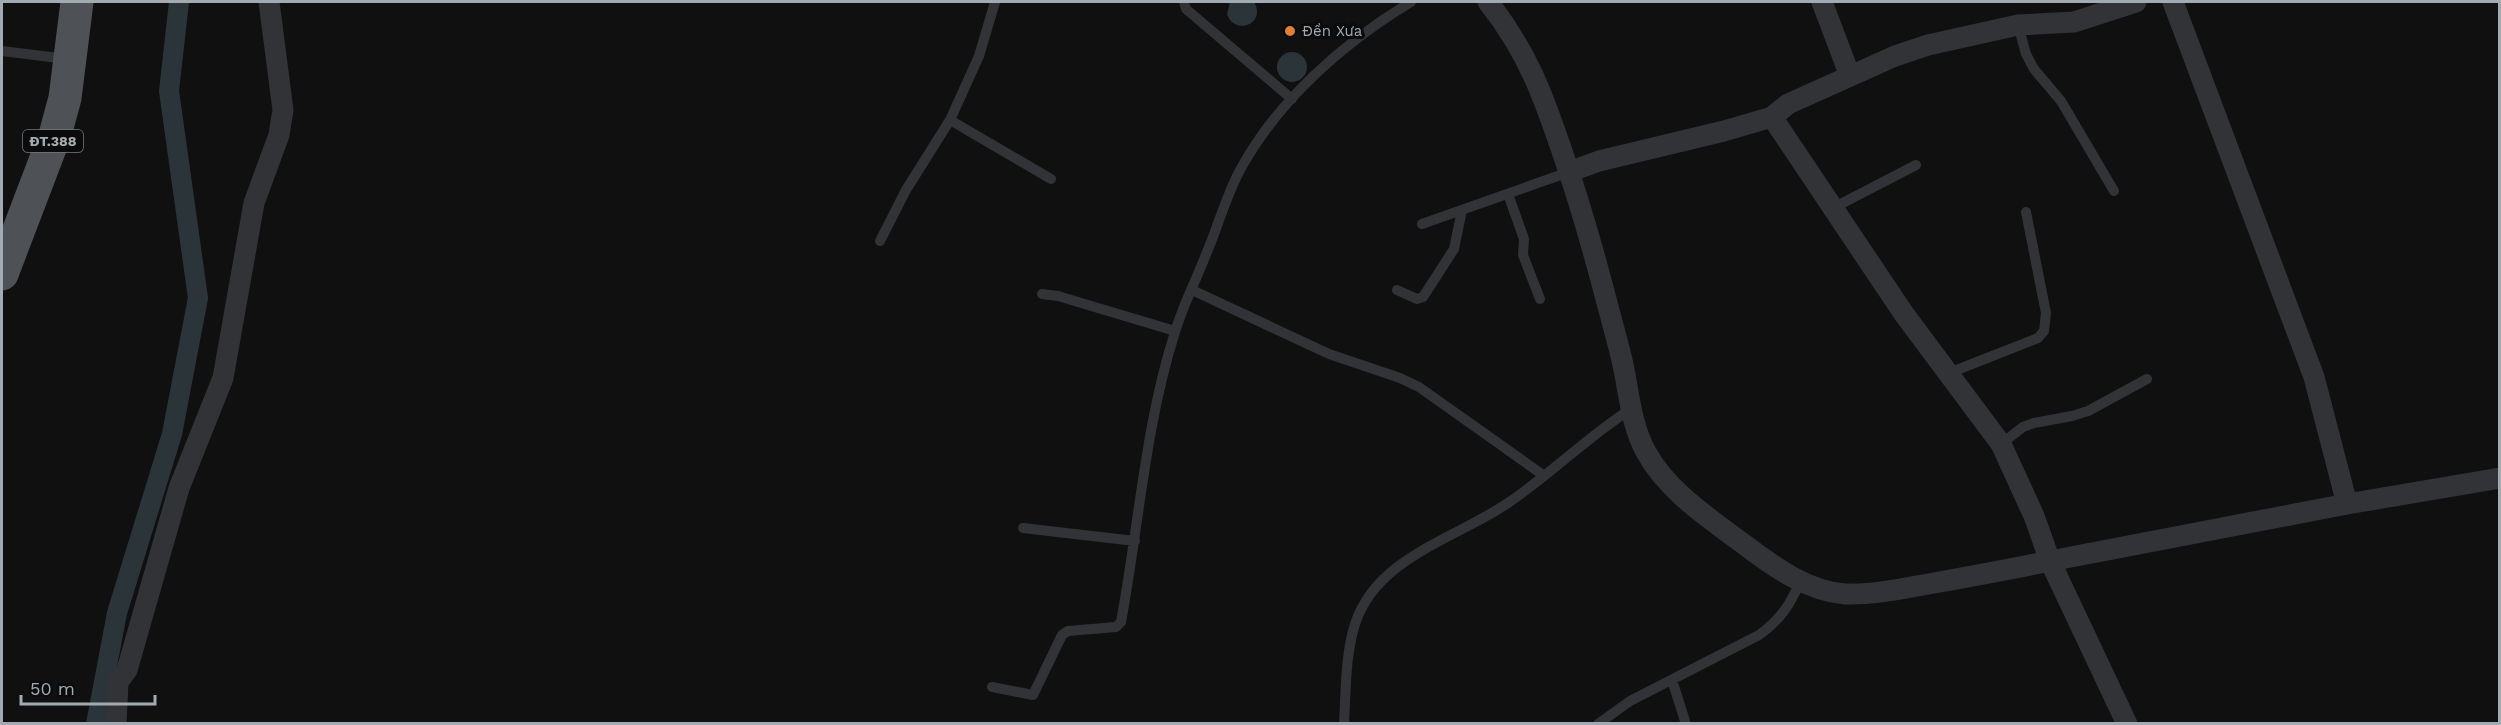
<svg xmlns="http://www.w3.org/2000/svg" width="2501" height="725" font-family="'Work Sans',sans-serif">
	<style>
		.water { fill: #2b3539 }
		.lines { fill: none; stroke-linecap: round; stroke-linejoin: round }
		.canal { stroke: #2b3539; stroke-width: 20 }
		.service { stroke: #313336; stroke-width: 10 }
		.minor { stroke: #313336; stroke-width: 21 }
		.primary { stroke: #4e5155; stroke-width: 33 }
		.poi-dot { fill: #e37e36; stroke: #0b0b0c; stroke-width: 2 }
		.labels { text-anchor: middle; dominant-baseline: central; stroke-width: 6; stroke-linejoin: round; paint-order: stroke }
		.shield { fill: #0b0b0c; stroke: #757b80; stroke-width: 1.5 }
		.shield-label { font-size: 14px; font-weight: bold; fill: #a2abb1 }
		.poi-label { font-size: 15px; fill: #a2abb1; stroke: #0b0b0c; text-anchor: start }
	</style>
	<rect width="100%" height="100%" fill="#101011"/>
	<path class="water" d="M1230,2H1254C1267,23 1235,37 1227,14Z
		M1277 67a15 15 0 1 1 30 0a15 15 0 1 1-30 0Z"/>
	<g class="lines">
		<path class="canal" d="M96,724L117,613L172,434L198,298L169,91L179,2"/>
		<path class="service" d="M1184,2L1186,9L1292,99
			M2018,25L2026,54L2034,69L2061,101L2114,191
			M2,51L67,59
			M950,120L1051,179
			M1508,194L1524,239L1523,255L1540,299
			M1833,208L1916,165
			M1422,224L1569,172
			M880,241L906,190L950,120L979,56L995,2
			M1192,290L1329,354L1400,378L1419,387L1543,475
			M1397,290L1417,299L1423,297L1454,249L1462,210
			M1042,294L1058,296L1175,331
			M1949,373L2038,338L2044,331L2046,313L2026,212
			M2001,444L2023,427L2034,423L2072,416L2088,411L2147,379
			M1023,528L1135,541
			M1672,680L1686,724
			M992,687L1033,695L1062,635L1068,631L1116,627L1121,622C1139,525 1145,426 1175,332C1183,305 1197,278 1207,252C1218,226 1226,197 1239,172C1277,101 1343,43 1411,2
			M1344,724C1346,691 1345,656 1355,624C1377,557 1455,539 1508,503C1551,474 1587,437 1631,409
			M1598,724L1630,701L1759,635C1780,620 1790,605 1800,582"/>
		<path class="minor" d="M1488,2C1528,52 1544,98 1564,157C1586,221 1603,287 1620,352C1629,385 1629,421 1646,452C1668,492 1709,518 1745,545C1774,567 1807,591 1845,594C1875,595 1905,588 1934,583C1973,576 2011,569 2050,561L2127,724
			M1822,2L1850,76
			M2173,2L2314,377L2347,504
			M1772,117L1904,314L2001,444L2034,516L2050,561L2347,504L2500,478
			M1569,172L1599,161L1724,131L1772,117L1788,104L1895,56L1928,45L2018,25L2074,22L2136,2
			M116,724L118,682L127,670L179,488L223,378L254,203L279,135L283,110L269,2"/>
		<path class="primary" d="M2,274L55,135L65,98L77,2"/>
	</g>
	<circle class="poi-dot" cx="1290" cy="31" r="6"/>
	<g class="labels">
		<rect class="shield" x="23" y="130" width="60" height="22" rx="4.5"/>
		<g class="shield-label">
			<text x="53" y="141">ĐT.388</text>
		</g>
		<g class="poi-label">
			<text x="1302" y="31">Đền Xưa</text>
		</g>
	</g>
	<rect width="2501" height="725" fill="none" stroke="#a2abb1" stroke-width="6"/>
	<path d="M21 695v9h134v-9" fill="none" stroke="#a2abb1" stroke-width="3"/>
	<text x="30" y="695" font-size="18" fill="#a2abb1" stroke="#0b0b0c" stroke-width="4.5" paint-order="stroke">50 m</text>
</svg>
